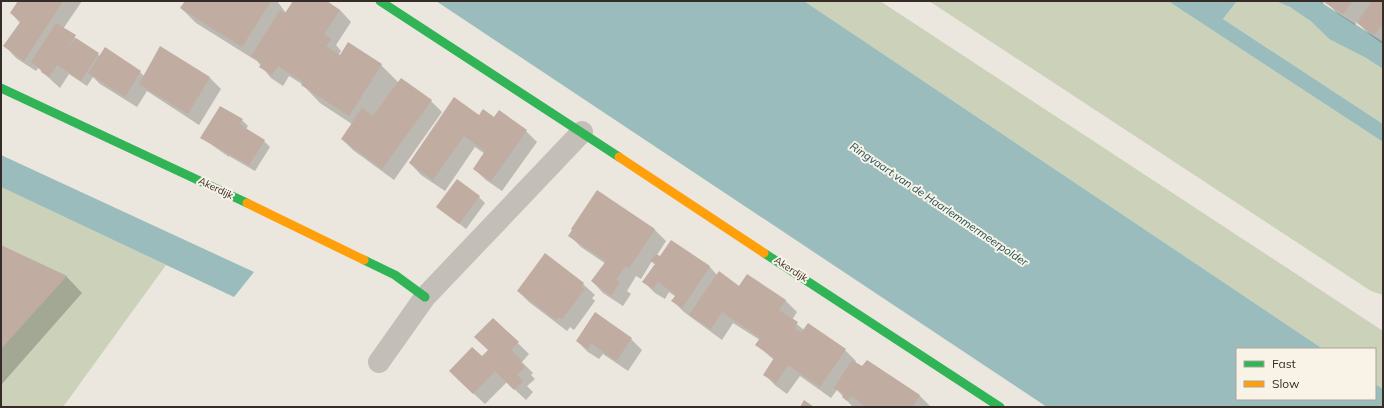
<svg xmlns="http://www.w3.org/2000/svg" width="1384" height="408" font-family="Mulish,sans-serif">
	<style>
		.green { fill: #cbd2b9 }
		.water { fill: #9abcbd }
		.shadow { fill: #0003 }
		.building { fill: #c0aca0 }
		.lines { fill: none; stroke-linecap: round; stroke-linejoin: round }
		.street { stroke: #c4beb8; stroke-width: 22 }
		.fast { stroke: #30b455; stroke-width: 9 }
		.slow { stroke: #ff9f0a; stroke-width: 9 }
		.labels { text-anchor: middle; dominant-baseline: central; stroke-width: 4; stroke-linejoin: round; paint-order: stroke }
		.street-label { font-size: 10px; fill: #352c27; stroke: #f9f2e6 }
		.water-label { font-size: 11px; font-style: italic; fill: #1c4f57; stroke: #f9f2e6 }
	</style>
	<rect width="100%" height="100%" fill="#ebe7df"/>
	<path class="green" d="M804,1H880L1383,331V389L1375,384V349H1323Z
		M929,1H1168L1383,142V295L1371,291Z
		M1237,1H1275L1290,7L1313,22L1329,39L1366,58L1383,69V124L1223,19Z
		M1,187L166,265L63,407H1Z"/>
	<path class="water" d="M436,1H804L1323,349H1237V399H1375V384L1383,389V407H1047Z
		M1168,1H1237L1223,19L1383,124V142Z
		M1275,1H1319L1383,42V69L1366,58L1329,39L1312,22L1290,7Z
		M1,155L254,272L234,297L1,187Z"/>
	<path class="shadow" d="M19,1H82L63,29L100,56L140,72L144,76L160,48L210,78L221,89L199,125L147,91L137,107L100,84L93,77L87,86L69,74L60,88L38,68L36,71L16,58L5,46L20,23L11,13Z
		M186,1H277L286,13L294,1H324L340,10L351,22L336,45L341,51L338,56L381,65L399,83L431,101L442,112L394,180L353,150L342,139L352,124L320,103L302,84L289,76L283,86L271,78L257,61L196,23L181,8Z
		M1318,1H1383V44L1369,34L1357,22L1355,25L1338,14L1325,1L1323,4Z
		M479,116L494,119L526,131L537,142L502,191L486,180L474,169L485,154L475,147L445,191L421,175L410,163Z
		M242,120L248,126L246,129L264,141L270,147L255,171L229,156V157L202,138Z
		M597,192L655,230L666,241L657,255L660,258L671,241L710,267L717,275L739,287L747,275L786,301L797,312L792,320L804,330L845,350L856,361L855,363L863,368L868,361L920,396L931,407H853L837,390L831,398L800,376L787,394L776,386L765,375L774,360L757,345L760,340L733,323L722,340L684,312L673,301L676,297L669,292L665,299L655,293L644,282L656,265L652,261L641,279L636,276L627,291L631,294L623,306L603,293L592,281L606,264L581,247L570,236Z
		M479,197L485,203L466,229L438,207Z
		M1,246L66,276L82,293L1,385Z
		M583,284L595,295L592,298L595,301L574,330L570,327L567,331L529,302L518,291Z
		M493,319L529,354L522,362L533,373L531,375L535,379L527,386L533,392L526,400L507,382L485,404L461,382L489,350Z
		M631,339L642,350L628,371L603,354L599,359L588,352L577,341Z"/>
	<path class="building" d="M18,1H63L24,61L3,46L21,21L10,13Z
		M185,1H271L242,47L180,8Z
		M293,1H327L340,10L324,34L331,39L326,46L340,55L348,42L382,64L349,116L301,85L303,82L278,66L272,75L259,67L262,63L251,56L280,10L285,13Z
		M1327,1H1353L1343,14L1325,3Z
		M1372,1H1383V24L1374,35L1357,23Z
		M56,23L76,35L64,54L76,38L99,53L81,81L57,65L49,77L41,72L42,70L31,62Z
		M160,46L210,77L188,114L139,84Z
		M105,47L141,71L125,97L88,73Z
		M401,78L432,100L382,169L341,139L362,108L373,116Z
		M454,97L479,115L483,109L494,117L499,110L527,130L491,181L473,169L485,151L464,136L433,180L409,163Z
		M220,106L243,119L239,124L265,140L249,165L200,138Z
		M457,179L480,196L459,224L436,207Z
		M597,190L655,229L629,268L625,266L616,280L620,282L611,296L591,281L606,261L568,236L572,230L571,229Z
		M671,240L710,266L682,308L671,301L676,295L658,282L653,289L642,282L655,264L650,261L656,254L660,256Z
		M1,245L67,276L1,349Z
		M545,253L584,283L581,287L585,289L562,319L559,317L556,320L517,291Z
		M719,271L739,286L747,274L786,300L779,310L798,322L794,328L801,333L808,323L846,349L820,387L788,365L776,383L763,375L774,358L755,345L760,338L722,312L711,329L689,315Z
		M595,312L632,338L616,361L591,343L588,349L576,341Z
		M493,318L519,342L511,350L522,361L520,363L525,367L517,375L523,381L514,390L495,371L473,394L449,371L472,347L482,356L488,350L474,337Z
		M852,360L862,366L867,360L920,395L912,407H863L864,405L851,396L847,401L842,397L844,394L834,388Z
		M804,400L814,407H800Z"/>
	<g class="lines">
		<path class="street" d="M379,362L425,297L582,132"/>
		<path class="fast" d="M380,1L619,157
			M1,88L247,203
			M764,253L1000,407
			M364,260L395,275L425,297"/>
		<path class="slow" d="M619,157L764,253
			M247,203L364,260"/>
	</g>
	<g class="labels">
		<g class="street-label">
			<text transform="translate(216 188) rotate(26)">Akerdijk</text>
			<text transform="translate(791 269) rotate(33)">Akerdijk</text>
		</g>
		<g class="water-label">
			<text transform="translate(939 204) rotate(34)">Ringvaart van de Haarlemmermeerpolder</text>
		</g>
	</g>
	<rect width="1384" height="408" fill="none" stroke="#352c27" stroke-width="4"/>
	<rect x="1236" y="348" width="140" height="52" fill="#f9f2e6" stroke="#aba39a"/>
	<rect x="1244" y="361" width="20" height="6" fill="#30b455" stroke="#aba39a"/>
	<text x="1272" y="368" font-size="12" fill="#352c27">Fast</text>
	<rect x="1244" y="381" width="20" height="6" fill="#ff9f0a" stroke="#aba39a"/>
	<text x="1272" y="388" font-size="12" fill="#352c27">Slow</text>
</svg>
